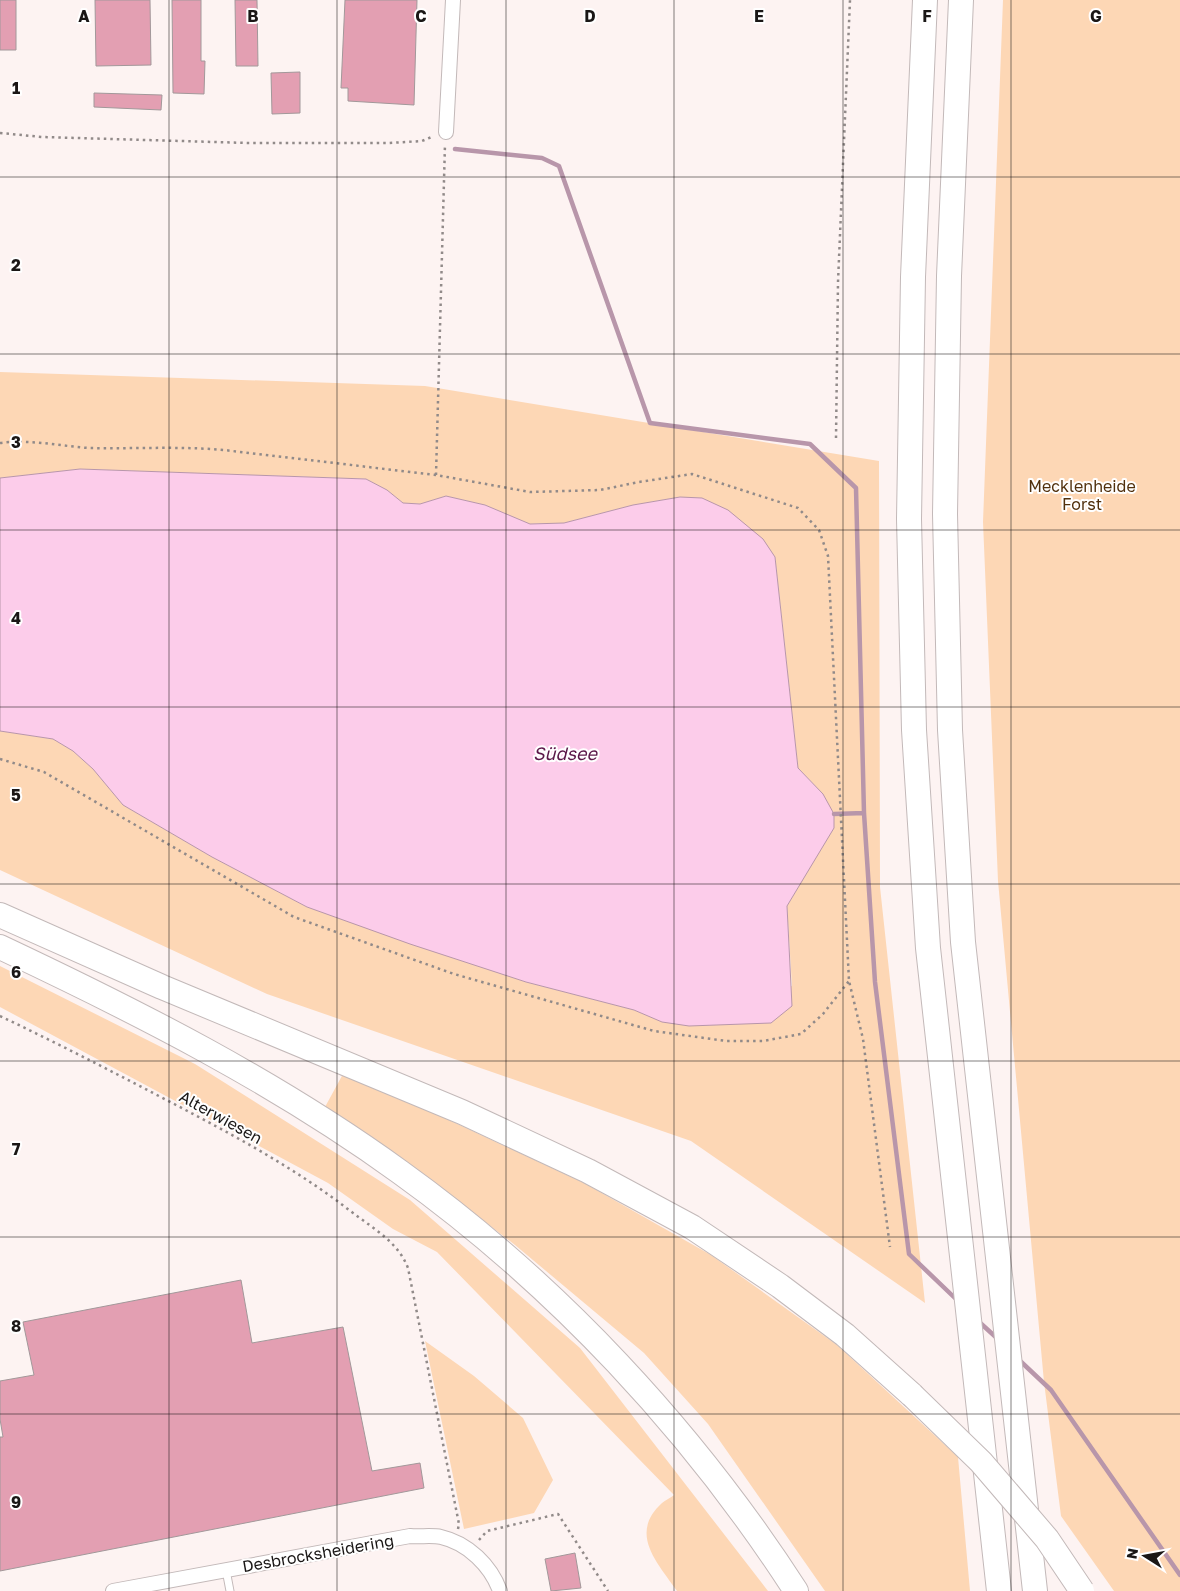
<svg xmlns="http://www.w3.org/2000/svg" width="1180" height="1591" font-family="'Golos Text',sans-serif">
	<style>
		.green { fill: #fdd7b5 }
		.water { fill: #fcccea; stroke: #b896aa }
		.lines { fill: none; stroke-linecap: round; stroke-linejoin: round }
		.stream { stroke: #b896aa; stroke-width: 4.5 }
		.building { fill: #e39fb2; stroke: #a2989a }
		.lane-casing { stroke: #c3b9b9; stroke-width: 9 }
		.street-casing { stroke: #c3b9b9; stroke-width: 16 }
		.highway-casing { stroke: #c3b9b9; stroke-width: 26 }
		.path { stroke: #918a89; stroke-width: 2.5; stroke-dasharray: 2.5 4; stroke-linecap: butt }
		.lane { stroke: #fff; stroke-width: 7 }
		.street { stroke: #fff; stroke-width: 14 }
		.highway { stroke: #fff; stroke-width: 24 }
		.highway-bridge-casing { stroke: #c3b9b9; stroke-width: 26; stroke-linecap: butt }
		.highway-bridge { stroke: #fff; stroke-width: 24 }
		.grid { fill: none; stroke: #1a1716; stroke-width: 1; stroke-opacity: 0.55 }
		.labels { text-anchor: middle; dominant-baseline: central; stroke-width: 4; stroke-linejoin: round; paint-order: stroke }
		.park-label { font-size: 16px; fill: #51300c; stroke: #fff }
		.street-label { font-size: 16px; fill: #1a1716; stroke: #fff }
		.water-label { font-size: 18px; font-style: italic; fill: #5b1849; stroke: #fff }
		.grid-label { font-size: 16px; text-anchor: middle; font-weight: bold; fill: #1a1716; stroke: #fff; stroke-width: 4; stroke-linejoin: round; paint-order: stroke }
	</style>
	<rect width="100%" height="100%" fill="#fdf3f2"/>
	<path class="green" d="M1003,0H1180V1591H1114L1061,1516L1044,1382L998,881L983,522Z
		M0,372L425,386L879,461L880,887L925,1303L691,1141L267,994L0,870V731L53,739L73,751L93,769L123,805L212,857L307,907L526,982L634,1010L663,1022L792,986L787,906L808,869L823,794L798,768L775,557L680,497L633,505L564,523L529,524L485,505L446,496L420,504L403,503L387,490L366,479L80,469L0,478Z
		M0,966L195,1064L410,1200L580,1348L768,1591H677C658,1563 628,1534 662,1503C665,1500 671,1498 674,1495L437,1252L393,1229L328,1183L0,1007Z
		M343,1074L419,1106L584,1183L711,1255L837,1345L958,1457L970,1591H825L708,1424L644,1353L515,1245L422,1173L325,1107Z
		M425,1341L474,1376L523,1418L553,1480L534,1513L464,1529Z"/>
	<path class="water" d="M80,469L366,479L387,490L403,503L420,504L446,496L485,505L530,524L564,523L633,505L680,497L702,498L728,510L763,539L775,557L798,768L823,794L834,814V828L787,906L792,1006L771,1023L689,1026L662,1022L634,1010L526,982L410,944L307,907L212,857L123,805L93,769L73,751L53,739L0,731V478Z"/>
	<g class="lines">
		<path class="stream" d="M455,149L542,158L559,166L650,423L810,444L856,488L864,813
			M834,814L864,813L875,982L909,1254L957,1300
			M977,1320L999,1340
			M1017,1358L1051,1390L1180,1575"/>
	</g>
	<path class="building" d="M0,0H16V50H0Z
		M95,0H150L151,65L96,66Z
		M172,0H201V61H205L204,94L173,93Z
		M235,0H257L258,66H236Z
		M345,0H417L414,105L348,101V88H341Z
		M300,72V113L272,114L271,73Z
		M94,93L162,95L161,110L94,107Z
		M241,1280L252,1343L343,1327L372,1471L420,1463L424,1488L0,1571V1437H3L0,1419V1381L34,1375L23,1322Z
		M575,1553L581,1588L551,1591L545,1559Z"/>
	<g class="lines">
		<defs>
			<path id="lane" d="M226,1570L230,1591"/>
			<path id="street" d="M446,132L453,0
				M113,1591L410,1536C420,1537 432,1535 441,1537C468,1543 491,1566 500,1591"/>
			<path id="highway" d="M925,0L913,277L909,519L914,730L928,948L999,1591
				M961,0L949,276L945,514L950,730L963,942L1035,1591
				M0,915L162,987L462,1112L588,1171L692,1227L780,1286L845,1335L912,1395
				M0,947C138,1012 276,1082 400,1172C556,1284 692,1430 796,1591"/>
		</defs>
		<use href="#lane" class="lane-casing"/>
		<use href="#street" class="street-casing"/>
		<use href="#highway" class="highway-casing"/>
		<path class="path" d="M0,133L42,137L249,143H389L422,141L434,136
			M836,438L838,282L850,0
			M0,443C30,439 59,446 89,448C134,449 179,446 224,450L436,475L530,492L600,490L639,482L692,474L798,508L819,530L828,556L849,981L863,1039L890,1247
			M436,475L445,144
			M0,759L44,772L294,917L454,974L654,1031L726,1041H763L801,1034L823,1014L849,981
			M0,1016C59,1044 117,1074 176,1105C237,1137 298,1170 353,1213C374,1229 398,1242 408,1268L459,1524L458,1529
			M479,1540L487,1531L558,1514L608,1591"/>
		<use href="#lane" class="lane"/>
		<use href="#street" class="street"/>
		<use href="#highway" class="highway"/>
		<defs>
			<path id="highway-bridge" d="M912,1395L981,1462L1047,1539L1082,1591"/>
		</defs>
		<use href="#highway-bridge" class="highway-bridge-casing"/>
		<use href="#highway-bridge" class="highway-bridge"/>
	</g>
	<path class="grid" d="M169,0V1591M337,0V1591M506,0V1591M674,0V1591M843,0V1591M1011,0V1591M0,177H1180M0,354H1180M0,530H1180M0,707H1180M0,884H1180M0,1061H1180M0,1237H1180M0,1414H1180"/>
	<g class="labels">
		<g class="park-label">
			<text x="1082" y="486">Mecklenheide<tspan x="1082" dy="18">Forst</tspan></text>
		</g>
		<g class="street-label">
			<text transform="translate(221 1117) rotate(29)">Alterwiesen</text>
			<text transform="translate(318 1553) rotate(-10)">Desbrocksheidering</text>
		</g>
		<g class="water-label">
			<text x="565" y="753">Südsee</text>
		</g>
	</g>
	<g class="grid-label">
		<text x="84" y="22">A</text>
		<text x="253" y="22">B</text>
		<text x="421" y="22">C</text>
		<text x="590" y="22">D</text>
		<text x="759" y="22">E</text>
		<text x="927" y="22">F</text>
		<text x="1096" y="22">G</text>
		<text x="16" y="94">1</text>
		<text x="16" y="271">2</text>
		<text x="16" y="448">3</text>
		<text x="16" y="624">4</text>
		<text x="16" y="801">5</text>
		<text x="16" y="978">6</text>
		<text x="16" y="1155">7</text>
		<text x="16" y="1332">8</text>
		<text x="16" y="1508">9</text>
	</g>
	<g transform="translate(1145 1556) rotate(281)" stroke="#ffffff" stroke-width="4" paint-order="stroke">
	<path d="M0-4L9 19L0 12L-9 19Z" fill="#1a1716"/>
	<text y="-8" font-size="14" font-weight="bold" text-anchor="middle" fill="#1a1716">N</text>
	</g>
</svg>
